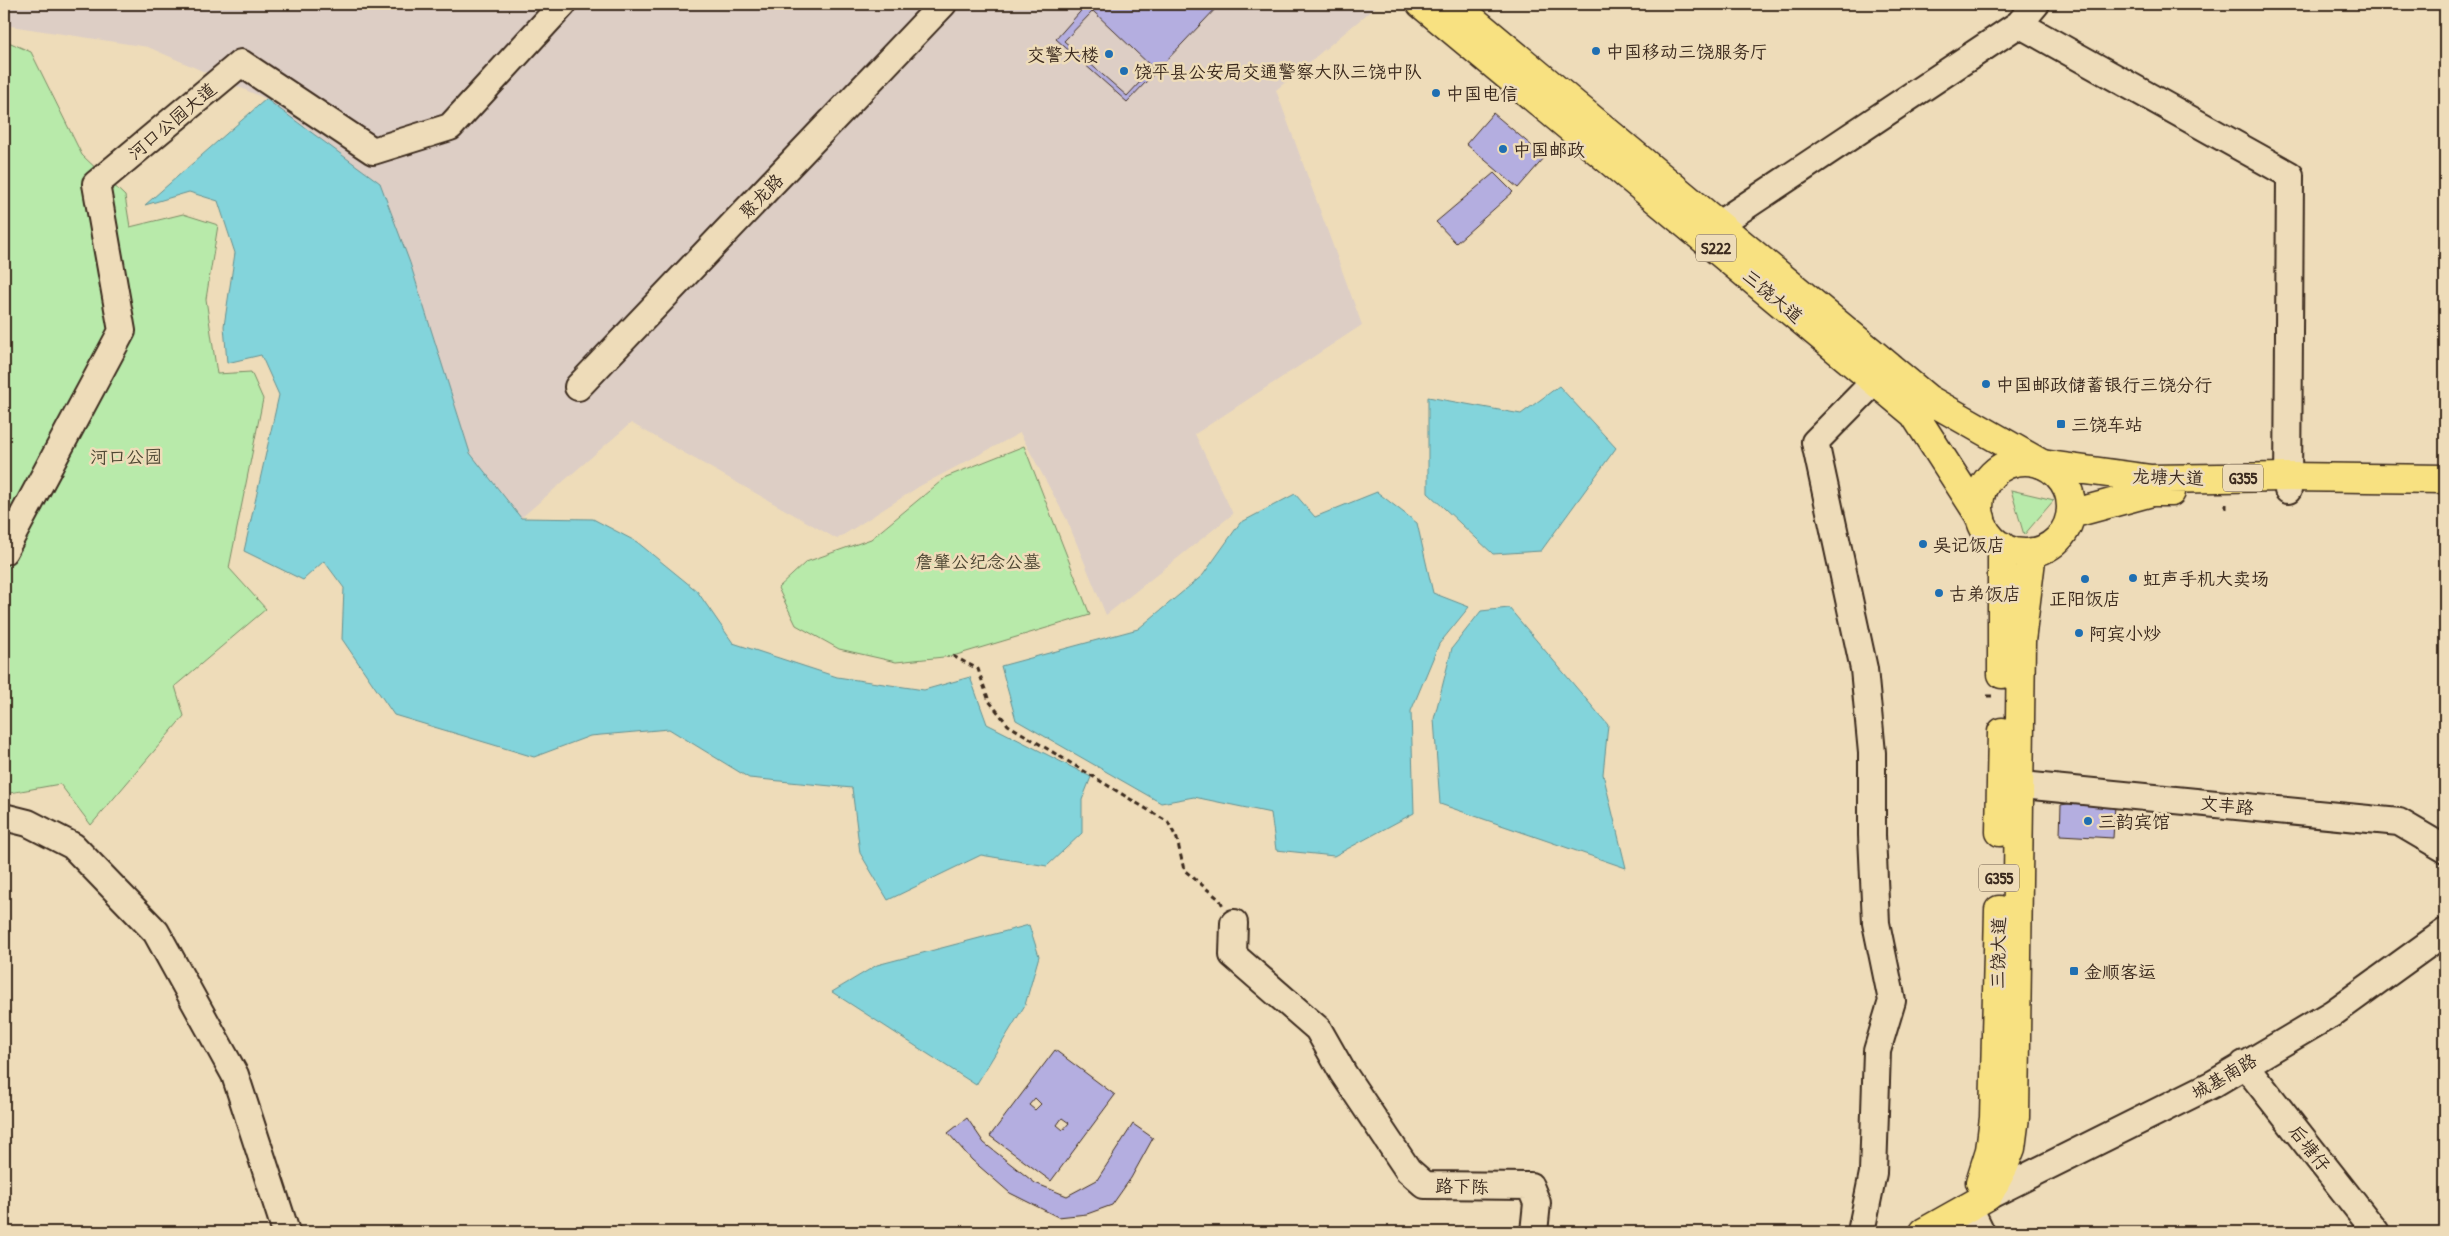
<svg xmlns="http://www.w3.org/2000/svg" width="2449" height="1236" font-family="'Patrick Hand','LXGW WenKai TC',sans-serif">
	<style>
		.built { fill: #ddcec5 }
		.green { fill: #b8eaaa; stroke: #7a8a64 }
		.water { fill: #83d4db; stroke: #66908f }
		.building { fill: #b4aee0; stroke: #3b2a1e; fill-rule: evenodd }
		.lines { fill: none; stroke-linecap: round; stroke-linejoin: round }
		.minor-casing { stroke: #3b2a1e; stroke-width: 30 }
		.major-casing { stroke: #3b2a1e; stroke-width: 31 }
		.highway-casing { stroke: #3b2a1e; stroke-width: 31 }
		.path { stroke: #3b2a1e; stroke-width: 3; stroke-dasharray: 5 4; stroke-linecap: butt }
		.minor { stroke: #eedcb9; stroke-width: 26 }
		.major { stroke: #f8e181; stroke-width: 28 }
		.highway { stroke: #f8e181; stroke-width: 28 }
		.poi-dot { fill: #1f6fb2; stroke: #eedcb9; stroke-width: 2 }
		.labels { text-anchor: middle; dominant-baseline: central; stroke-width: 5; stroke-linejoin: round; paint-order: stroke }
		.shield { fill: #eedcb9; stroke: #715f4c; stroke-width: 1 }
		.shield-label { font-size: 16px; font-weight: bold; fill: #3b2a1e }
		.poi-label { font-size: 18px; fill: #3b2a1e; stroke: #eedcb9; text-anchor: start }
		.street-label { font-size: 18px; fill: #3b2a1e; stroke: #eedcb9 }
		.park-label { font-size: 18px; fill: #4e4733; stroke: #eedcb9 }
	</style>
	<rect width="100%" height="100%" fill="#eedcb9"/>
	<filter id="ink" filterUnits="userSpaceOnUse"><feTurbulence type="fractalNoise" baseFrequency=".02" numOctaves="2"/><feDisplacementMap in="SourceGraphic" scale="10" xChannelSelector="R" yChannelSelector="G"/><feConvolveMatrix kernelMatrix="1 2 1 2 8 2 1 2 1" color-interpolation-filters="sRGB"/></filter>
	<g filter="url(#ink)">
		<path class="built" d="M4,4H1379L1276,90L1362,325L1195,434L1233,514L1106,615L1067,520L1020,433L920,486L837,539L631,423L521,518L470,453L410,263L379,183L266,99L148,47L4,25Z"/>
		<path class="green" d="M4,40L31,52L82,155L125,196L130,227L183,214L218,225L206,299L217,374L251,372L263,399L229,568L266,609L175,686L184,716L91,825L60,784L4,794Z
			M1024,446L1090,615L953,656L896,662L839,649L796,625L778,588L806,562L871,539L946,477Z
			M2011,490L2054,500L2024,535Z"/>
		<path class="water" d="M266,99L380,183L410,263L470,453L521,518L593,519L637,542L697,591L733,643L837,677L924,690L970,677L987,724L1091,777L1082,800V833L1047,866L981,855L888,900L860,853L852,788L749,778L669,729L590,736L534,757L394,715L342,639L344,588L324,561L303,580L244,551L279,395L261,355L227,363L224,326L235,253L218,201L189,192L145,205Z
			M1559,386L1616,448L1541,551L1493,554L1428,493V397L1521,414Z
			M1377,492L1417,523L1433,593L1469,607L1439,644L1411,711L1414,813L1334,856L1276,850L1271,813L1194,797L1161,803L1016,720L1001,666L1138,629L1203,575L1240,523L1295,494L1315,517Z
			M1509,608L1608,725L1603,774L1626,868L1440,804L1434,719L1452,648L1481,611Z
			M1029,925L1039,956L1025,1005L976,1085L832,992L877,965Z"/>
		<path class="building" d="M1087,4H1220L1127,102L1056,39Z
			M1093,11L1153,68L1127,96L1064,41Z
			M1493,113L1545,157L1518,188L1466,144Z
			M1494,173L1513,192L1456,243L1436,222Z
			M2073,803L2115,805L2113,838L2060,835L2061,805Z
			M1055,1050L1115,1095L1051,1181L990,1136ZM1035,1098L1041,1104L1035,1110L1029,1105ZM1062,1118L1069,1123L1063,1130L1057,1125Z
			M967,1118L984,1143L1035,1183L1067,1196L1097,1180L1133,1124L1153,1138L1131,1178L1112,1205L1087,1214L1058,1217L1010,1193L972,1160L948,1133Z"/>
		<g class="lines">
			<defs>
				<path id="minor" d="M2019,24L2036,4
					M1701,236L2019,24L2290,175L2288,490
					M578,387L943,4
					M4,551L122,331L96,184L241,63L373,151L450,127L563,4
					M2002,783L2399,822L2445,849
					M4,817L28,823L73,846L156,932L235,1075L286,1232
					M1234,923L1233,955L1318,1029L1343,1073L1408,1170L1425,1185L1530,1186L1537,1203L1534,1232
					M2244,1064L2376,1232
					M1988,1196L2213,1084L2333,1013L2445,932
					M1969,1207L1981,1232
					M1861,1232L1873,1173L1877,1051L1892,1001L1876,923L1872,835V753L1864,669L1815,442L1875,381"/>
				<path id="major" d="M1421,4L1914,414L1981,518
					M1454,4L1928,399L2042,464"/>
				<path id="highway" d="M1979 507a46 46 0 1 1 92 0a46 46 0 1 1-92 0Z
					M2042,464L2151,479L2288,477L2445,479
					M2071,514L2152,492H2171
					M2002,546V674
					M2000,832L2002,732
					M1980,1182L1990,1150L1994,1118L1999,910
					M1924,1232L1988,1196L2004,1166L2011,1148L2015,1117L2021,641L2032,552"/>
			</defs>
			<use href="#minor" class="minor-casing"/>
			<use href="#major" class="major-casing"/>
			<use href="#highway" class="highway-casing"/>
			<path class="path" d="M2226,509V500
				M953,656L978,669L989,701L1008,725L1168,822L1177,839L1184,870L1220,900L1223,906
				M1987,696H1995"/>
			<use href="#minor" class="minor"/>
			<use href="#major" class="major"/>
			<use href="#highway" class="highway"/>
		</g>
	</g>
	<g class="poi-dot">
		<circle cx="1596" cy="51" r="5"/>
		<circle cx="1109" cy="54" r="5"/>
		<circle cx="1124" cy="71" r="5"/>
		<circle cx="1436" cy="93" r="5"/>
		<circle cx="1503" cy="149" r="5"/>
		<circle cx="1986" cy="384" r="5"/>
		<rect x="2056" y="419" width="10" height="10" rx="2.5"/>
		<circle cx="1923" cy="544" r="5"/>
		<circle cx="2133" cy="578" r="5"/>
		<circle cx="2085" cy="579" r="5"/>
		<circle cx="1939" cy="593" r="5"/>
		<circle cx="2079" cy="633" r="5"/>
		<circle cx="2088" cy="821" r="5"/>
		<rect x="2069" y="966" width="10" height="10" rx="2.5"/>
	</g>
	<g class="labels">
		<g class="shield">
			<rect x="1696" y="234.5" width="40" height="27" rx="4"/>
			<rect x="2223" y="464.5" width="40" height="27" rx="4"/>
			<rect x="1979" y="864.5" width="40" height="27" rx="4"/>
		</g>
		<g class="shield-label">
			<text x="1716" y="248">S222</text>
			<text x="2243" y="478">G355</text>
			<text x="1999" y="878">G355</text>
		</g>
		<g class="poi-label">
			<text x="1606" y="51">中国移动三饶服务厅</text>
			<text x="1099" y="54" text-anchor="end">交警大楼</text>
			<text x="1134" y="71">饶平县公安局交通警察大队三饶中队</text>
			<text x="1446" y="93">中国电信</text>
			<text x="1513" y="149">中国邮政</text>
			<text x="1996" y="384">中国邮政储蓄银行三饶分行</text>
			<text x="2071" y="424">三饶车站</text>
			<text x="1933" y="544">吴记饭店</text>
			<text x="2143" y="578">虹声手机大卖场</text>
			<text x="1949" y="593">古弟饭店</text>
			<text x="2085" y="598" text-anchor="middle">正阳饭店</text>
			<text x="2089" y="633">阿宾小炒</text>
			<text x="2098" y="821">三韵宾馆</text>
			<text x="2084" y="971">金顺客运</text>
		</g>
		<g class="street-label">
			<text transform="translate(172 121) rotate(-40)">河口公园大道</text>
			<text transform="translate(761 196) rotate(-46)">聚龙路</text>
			<text transform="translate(1773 296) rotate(40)">三饶大道</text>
			<text transform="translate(2168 477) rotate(2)">龙塘大道</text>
			<text transform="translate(2227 805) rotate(6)">文丰路</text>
			<text transform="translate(1998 953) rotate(-89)">三饶大道</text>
			<text transform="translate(2224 1076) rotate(-30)">城基南路</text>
			<text transform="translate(2310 1148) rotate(52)">后塘仔</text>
			<text transform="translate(1462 1186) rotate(1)">路下陈</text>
		</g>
		<g class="park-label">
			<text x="126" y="456">河口公园</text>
			<text x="978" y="561">詹肇公纪念公墓</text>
		</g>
	</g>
	<rect width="2449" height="1236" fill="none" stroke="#eedcb9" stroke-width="20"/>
	<rect x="10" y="10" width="2429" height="1216" fill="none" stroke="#3b2a1e" stroke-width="2" filter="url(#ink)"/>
</svg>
